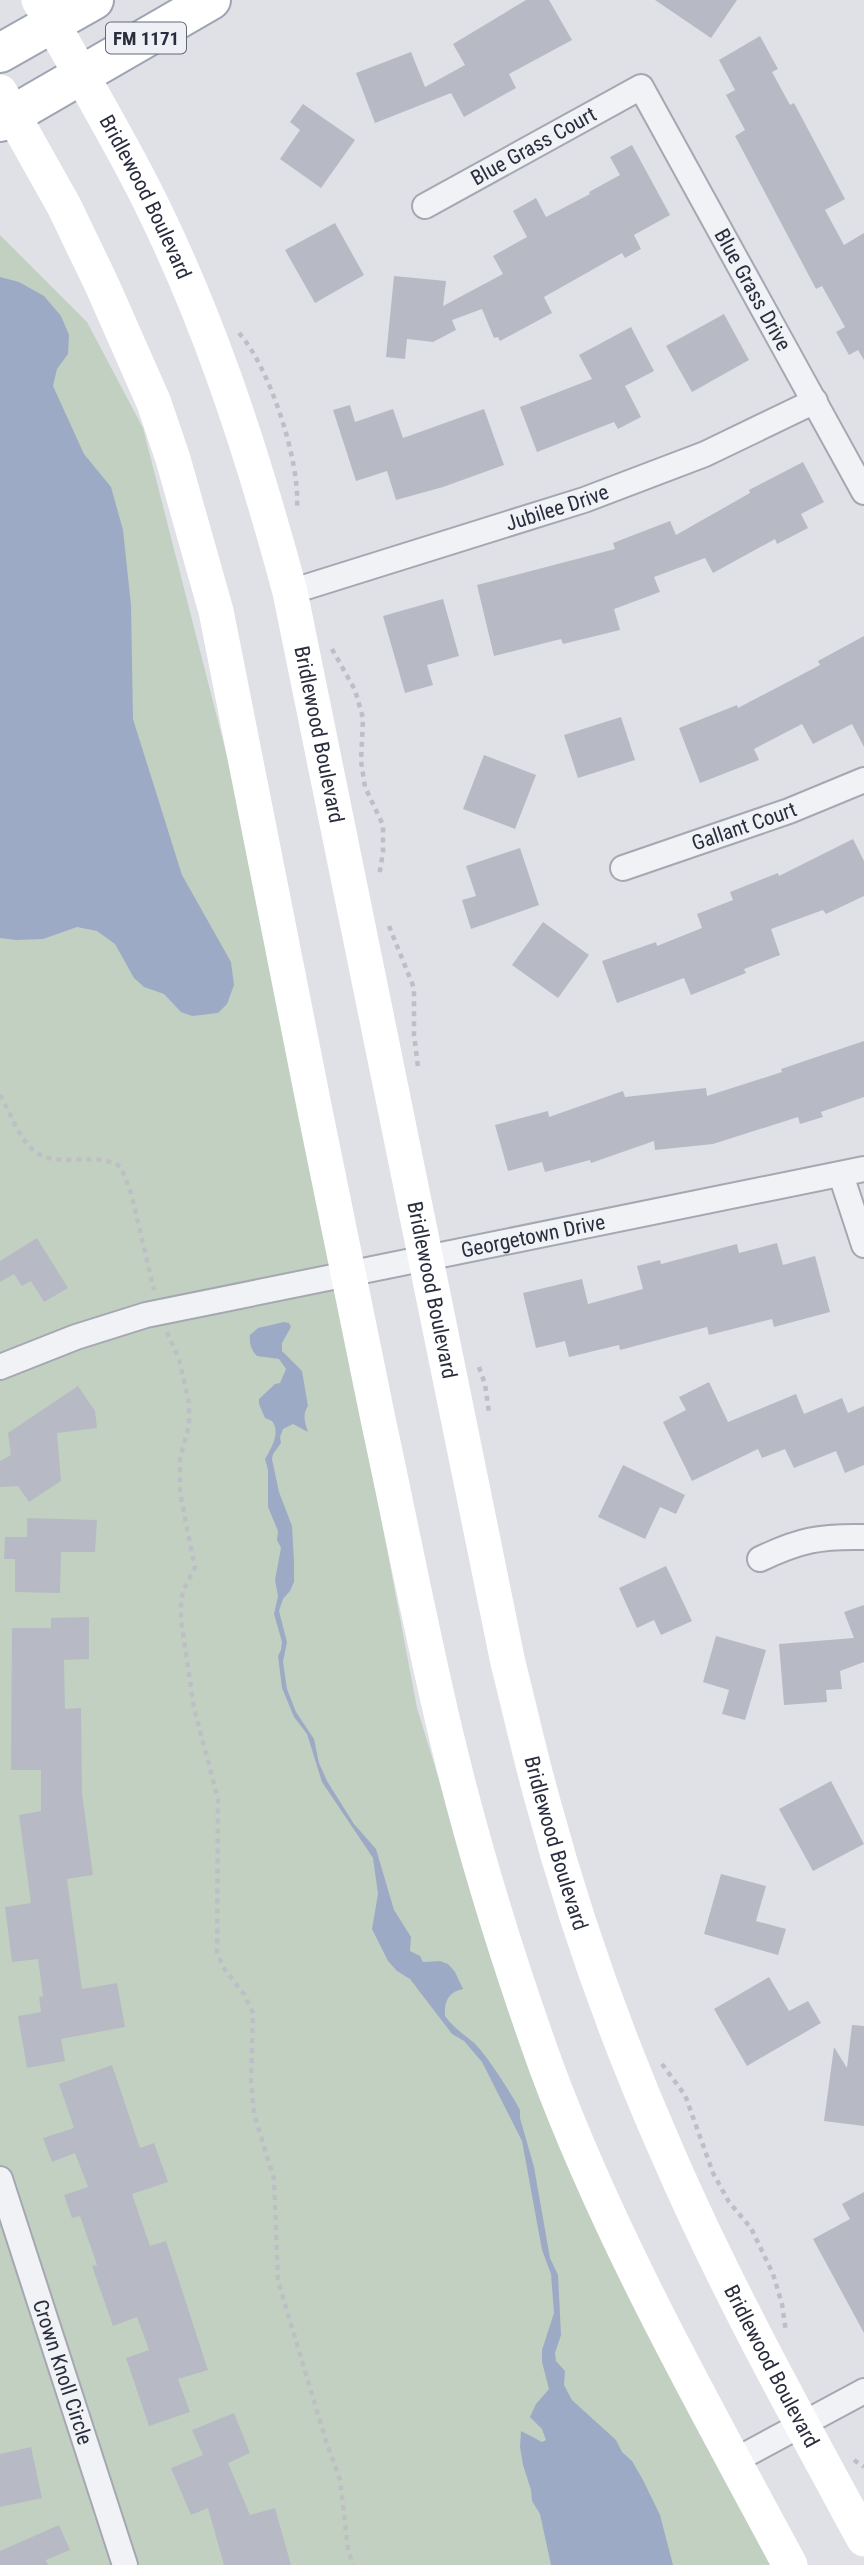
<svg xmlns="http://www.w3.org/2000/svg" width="864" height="2565" font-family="'Roboto Condensed',sans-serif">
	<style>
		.green { fill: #c2d0c1 }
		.water { fill: #9daac5 }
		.building { fill: #b7bac4 }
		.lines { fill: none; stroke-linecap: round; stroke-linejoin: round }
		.minor-casing { stroke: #a5a7b1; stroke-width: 28 }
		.primary-casing { stroke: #9fa4b2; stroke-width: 42 }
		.path { stroke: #bdbfc6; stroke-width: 4.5; stroke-dasharray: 5 5; stroke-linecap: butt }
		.minor { stroke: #f1f2f6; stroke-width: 24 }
		.secondary { stroke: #fff; stroke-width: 35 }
		.primary { stroke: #fff; stroke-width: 38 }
		.labels { text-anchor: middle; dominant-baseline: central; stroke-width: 6; stroke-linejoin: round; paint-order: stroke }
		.shield { fill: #eef0f5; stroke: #646874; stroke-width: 2 }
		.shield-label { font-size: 19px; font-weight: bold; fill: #292d3d }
		.street-label { font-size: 21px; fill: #292d3d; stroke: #eef0f5 }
	</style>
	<rect width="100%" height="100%" fill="#dfe1e7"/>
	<path class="green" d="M0,235L87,322L143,428L243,819L323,1211L417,1708L519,2041L775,2565H0Z"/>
	<path class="water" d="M0,277L19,282L44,296L61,316L69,335L68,354L57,369L53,386L84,454L111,487L123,530L131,605L133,719L182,875L231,962L234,985L227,1004L218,1013L192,1016L181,1012L164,994L144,987L134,978L115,944L97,931L77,927L43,939L16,940L0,938Z
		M284,1322L289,1323L291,1327L282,1343V1351L302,1371L308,1406C302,1415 305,1423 308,1432L293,1424L283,1429L280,1437L281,1443L273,1454L272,1459L279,1492L292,1526L294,1561V1582L290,1591L283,1599L279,1611L287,1642L283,1662L287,1689L296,1712L314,1739L319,1763L327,1781L354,1824L376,1849L394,1910L411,1937L410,1951L420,1956L423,1962L440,1961L448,1964L455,1972L463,1989C448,1992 444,2002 445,2016C453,2027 463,2034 473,2042C485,2052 513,2096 520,2110V2118L534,2167L550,2258L558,2275L561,2335L555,2353L556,2361L565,2371L564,2385L572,2400L616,2440L622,2452L632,2461L643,2480L660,2515L673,2565H551L540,2514L532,2501L531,2490L523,2465L520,2447L521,2431L542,2442L546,2440L542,2429L530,2417L536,2404L549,2389L542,2362V2350L554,2313L551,2274L542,2250L522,2141L482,2062L464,2041L452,2034L410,1979L397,1971L388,1961L372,1929L378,1894L373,1858L322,1782L307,1734L294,1717L282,1688L278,1656L281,1650L282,1642L274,1614L278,1596L275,1580L281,1548L277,1540L278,1531L268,1507V1470L265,1459C271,1448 281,1433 272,1421L265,1418L259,1404V1399L275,1384L280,1383L286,1369L279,1359L257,1356C251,1350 249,1343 250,1335L258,1328Z"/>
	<path class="building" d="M526,0H549L572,40L509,74L516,88L464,117L451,93L375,123L356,73L411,52L425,87L465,65L453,44Z
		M655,0H737L711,38Z
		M760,36L778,69L772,72L790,105L794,103L845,199L825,210L844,245L864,233V360L858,350L849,355L836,332L845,327L822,286L816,289L735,136L745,130L726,95L735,90L719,60Z
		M303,104L355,140L321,188L280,159L300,130L290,122Z
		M632,145L670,215L634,235L641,249L625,258L622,253L544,297L552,313L500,341L498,337L494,338L482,309L452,320L456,330L433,342L407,339L405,359L386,357L394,276L446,281L443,306L503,274L493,256L527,237L513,211L536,198L546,217L590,194L589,192L620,175L610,157Z
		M335,223L364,275L315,303L285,250Z
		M724,314L749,360L692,392L666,346Z
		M631,327L654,371L625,386L641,417L618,429L614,422L537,452L520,407L592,379L579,355Z
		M350,405L355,422L393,409L403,438L484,409L504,465L443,487L396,500L387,471L356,481L333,410Z
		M803,462L824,502L801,514L808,528L777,544L775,539L713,573L705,558L654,577L660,592L614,609L620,630L563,644L561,639L494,656L477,585L615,549L613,543L670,521L676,535L750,493L749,490Z
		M443,599L459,656L427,665L433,685L405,693L383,616Z
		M864,636V747L852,724L813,744L802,724L754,749L759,760L700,783L679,728L737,705L738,708L820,665L818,661Z
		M621,717L635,760L578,778L564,735Z
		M484,755L536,775L515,829L463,809Z
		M853,839L864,861V896L826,914L823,910L771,929L780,955L744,969L746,973L691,995L684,978L617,1003L602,961L656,942L657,946L702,928L697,914L733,900L730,892L778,873L779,876Z
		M520,848L539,905L471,929L462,900L476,896L466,866Z
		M543,922L589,955L558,998L512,965Z
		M864,1041V1097L821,1112L823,1117L800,1124L798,1117L713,1144L655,1150L654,1141L591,1163L590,1160L545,1172L542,1162L508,1171L495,1125L548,1111L549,1117L623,1091L625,1097L706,1088L707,1096L782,1072L781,1069Z
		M37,1238L68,1288L44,1302L31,1281L22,1286L14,1274L0,1282V1261Z
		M777,1243L783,1265L815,1256L830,1312L774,1327L772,1319L709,1335L707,1327L620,1350L619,1345L569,1357L565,1341L536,1348L523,1293L582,1279L588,1304L643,1289L637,1266L660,1260L661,1264L737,1244L739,1253Z
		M709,1382L728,1422L796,1394L804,1414L842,1398L848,1413L864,1406V1465L845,1473L836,1451L794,1468L785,1449L762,1458L758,1449L692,1481L663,1422L686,1410L679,1397Z
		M78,1386L95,1411L97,1428L57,1433L61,1481L29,1502L18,1486L0,1487V1461L11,1455L8,1433Z
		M623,1465L685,1495L676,1514L660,1507L645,1539L598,1517Z
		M27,1518L97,1520L95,1552H61L60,1593L15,1592V1559H4L5,1537H27Z
		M666,1566L692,1621L661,1635L654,1620L637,1628L619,1588Z
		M864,1605V1662L840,1671L842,1689L826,1690L827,1702L784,1705L779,1644L854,1638L844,1612Z
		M89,1617V1659L64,1660L65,1709L81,1708L82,1793L93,1875L67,1879L82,1989L117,1983L125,2027L61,2039L65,2061L27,2068L18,2016L41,2012L39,1997L43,1996L38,1959L12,1962L5,1907L31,1903L19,1815L41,1811V1770H11L12,1628H51V1618Z
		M716,1636L766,1650L745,1720L722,1714L729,1690L703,1682Z
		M831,1781L864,1844L813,1871L779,1809Z
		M721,1874L766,1886L756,1921L786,1929L778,1955L704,1934Z
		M769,1977L789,2011L808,2001L821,2023L747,2066L714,2009Z
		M852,2025L864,2026V2126L824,2121L834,2047L847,2068Z
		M112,2065L140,2148L154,2143L168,2182L132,2194L150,2246L166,2241L208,2370L178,2379L190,2412L149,2426L126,2358L149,2350L137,2317L113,2326L92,2266L97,2265L80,2216L72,2218L64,2195L88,2187L75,2153L52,2162L43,2138L74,2128L59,2084Z
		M864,2192V2333L813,2239L850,2219L842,2204Z
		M234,2413L250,2453L228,2463L250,2515L275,2508L291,2565H224L208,2508L191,2515L171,2468L203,2455L192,2430Z
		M31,2447L42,2498L0,2507V2454Z
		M59,2525L70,2550L46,2560L48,2565H0V2551Z"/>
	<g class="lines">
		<defs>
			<g id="minor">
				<path id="s1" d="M425,206L641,87L864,492"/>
				<path id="s2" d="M290,592L584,500L705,454L815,401"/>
				<path id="s3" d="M623,868L789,811L864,780"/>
				<path d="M841,1175L864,1245"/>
				<path id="s4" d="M0,1367L76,1337L146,1315L864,1169"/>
				<path d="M760,1559C800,1540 820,1536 864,1537"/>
				<path id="s5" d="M0,2179L125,2565"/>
				<path d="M734,2461L864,2391"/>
			</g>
			<path id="primary" d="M0,53L94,0
				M0,122L211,0"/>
		</defs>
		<use href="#minor" class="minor-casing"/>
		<use href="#primary" class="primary-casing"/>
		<path class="path" d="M239,333C270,368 300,461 297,507
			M332,649L355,690L363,718L361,761L365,787L383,825V852L379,877
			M389,926L414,988V1035L418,1067
			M0,1095C10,1112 17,1134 31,1148C55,1172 94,1149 121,1167L131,1193L154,1290
			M167,1332L179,1359L189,1403V1425L180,1458V1493L195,1568C183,1590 180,1593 181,1620L194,1708L218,1799L217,1952L223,1967L244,1994L253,2013L251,2081L254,2114L274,2179L278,2281L326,2441L340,2480L348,2549L353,2565
			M479,1367L485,1384L489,1413
			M662,2064L685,2095L713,2173L729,2202L751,2228L773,2274L782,2304L786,2332
			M854,2460L864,2467"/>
		<use href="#minor" class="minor"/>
		<g class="secondary">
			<path id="s6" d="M39,0C71,57 104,114 135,172C205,305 251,447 290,592L508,1663C520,1710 530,1756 543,1802C575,1921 617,2039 667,2152C724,2284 795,2412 864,2539"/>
			<path d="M0,92L64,206L102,285L154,403L173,459L216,611C269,881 322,1150 378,1419C402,1530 423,1641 450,1751C476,1857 509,1963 546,2066C610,2239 703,2403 790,2565"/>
		</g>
		<use href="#primary" class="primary"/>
	</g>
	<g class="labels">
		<rect class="shield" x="106" y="22.5" width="80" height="31" rx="5"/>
		<g class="shield-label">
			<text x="146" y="38">FM 1171</text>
		</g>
		<g class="street-label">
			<text stroke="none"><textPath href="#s1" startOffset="124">Blue Grass Court</textPath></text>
			<text stroke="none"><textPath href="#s6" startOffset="224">Bridlewood Boulevard</textPath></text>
			<text stroke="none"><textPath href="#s1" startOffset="478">Blue Grass Drive</textPath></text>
			<text stroke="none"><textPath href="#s2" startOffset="280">Jubilee Drive</textPath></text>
			<text stroke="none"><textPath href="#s6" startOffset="791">Bridlewood Boulevard</textPath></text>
			<text stroke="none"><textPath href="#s3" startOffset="128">Gallant Court</textPath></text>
			<text stroke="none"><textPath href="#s4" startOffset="550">Georgetown Drive</textPath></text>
			<text stroke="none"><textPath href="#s6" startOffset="1358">Bridlewood Boulevard</textPath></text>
			<text stroke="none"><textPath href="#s6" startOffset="1925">Bridlewood Boulevard</textPath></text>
			<text stroke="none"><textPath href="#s6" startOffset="2492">Bridlewood Boulevard</textPath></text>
			<text stroke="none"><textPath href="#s5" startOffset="203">Crown Knoll Circle</textPath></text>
		</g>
	</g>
</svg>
